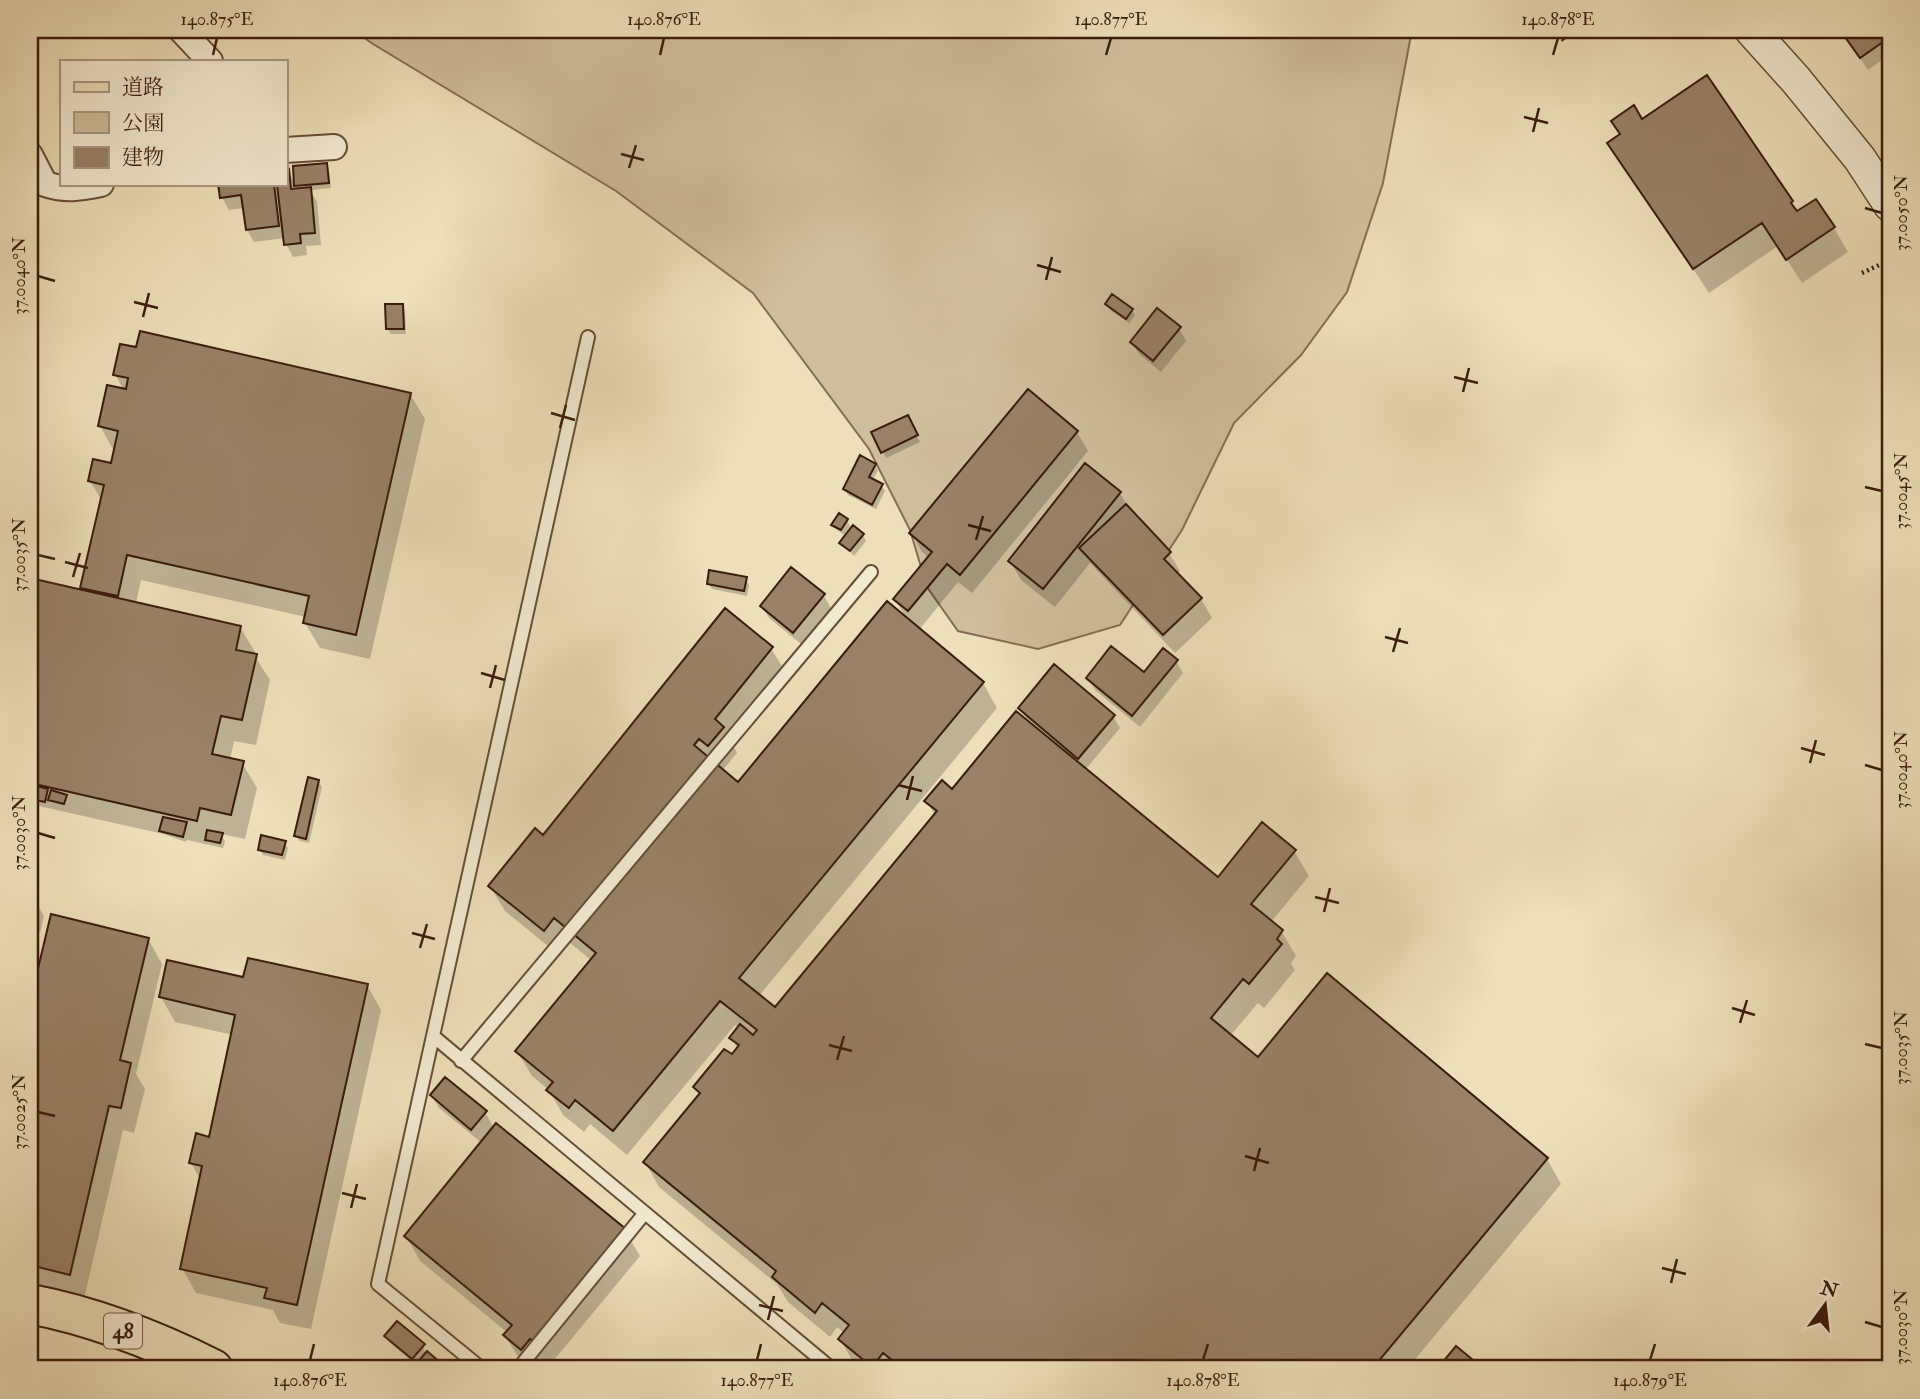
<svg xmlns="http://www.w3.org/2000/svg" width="1920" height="1399" font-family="'IM FELL Double Pica','Noto Serif JP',serif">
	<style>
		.green { fill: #cfbe9c; stroke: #866c54; stroke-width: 2 }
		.shadow { fill: #0003 }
		.building { fill: #988166; stroke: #3c1b0c; stroke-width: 2 }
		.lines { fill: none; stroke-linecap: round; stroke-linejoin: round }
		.service-casing { stroke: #684c37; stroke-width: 16 }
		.minor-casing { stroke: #684c37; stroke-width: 28 }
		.tertiary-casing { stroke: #684c37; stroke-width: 35 }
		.primary-casing { stroke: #3c1b0c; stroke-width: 42 }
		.path { stroke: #3c1b0c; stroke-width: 4.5; stroke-dasharray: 2 3.5; stroke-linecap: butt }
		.service { stroke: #f3ead2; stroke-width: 12 }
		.minor { stroke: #f3ead2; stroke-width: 24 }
		.tertiary { stroke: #f3ead2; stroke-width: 32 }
		.primary { stroke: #eddfb9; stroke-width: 38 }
		.ticks { fill: none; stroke: #3c1b0c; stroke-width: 2.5 }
		.labels { text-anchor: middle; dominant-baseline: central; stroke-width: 6; stroke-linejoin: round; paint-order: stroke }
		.shield { fill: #f3ead2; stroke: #735947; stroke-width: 2 }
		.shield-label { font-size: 21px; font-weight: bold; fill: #3c1b0c }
		.neatline { fill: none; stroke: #3c1b0c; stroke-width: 2.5 }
		.ticks-label { font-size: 18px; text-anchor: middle; fill: #3c1b0c }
	</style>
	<rect width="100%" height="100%" fill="#eddfb9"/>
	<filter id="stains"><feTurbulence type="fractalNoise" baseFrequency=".00286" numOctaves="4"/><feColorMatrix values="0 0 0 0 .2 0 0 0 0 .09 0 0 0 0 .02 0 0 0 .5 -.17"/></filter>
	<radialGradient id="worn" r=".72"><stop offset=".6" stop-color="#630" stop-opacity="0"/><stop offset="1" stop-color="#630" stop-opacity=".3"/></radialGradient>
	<path class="green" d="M353,30H1412L1383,183L1347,292L1301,355L1234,423L1182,530L1120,625L1038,649L958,631L927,587L910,530L869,449L753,293L616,191L373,44Z"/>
	<path class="shadow" d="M280,30H316V32L281,31Z
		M330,30H392V31H350V34L333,35Z
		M397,30H444V35H400Z
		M1841,30H1890V54L1868,70Z
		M1707,77L1798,213L1834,228L1848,252L1802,283L1778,246L1709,293L1610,143Z
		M326,165L329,170L331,188L310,190L317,202L321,245L306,246L307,255L293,257L286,244L285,238L254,242L247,230L244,208L229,210L222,198L220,184H285L288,171L296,185Z
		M1107,304L1132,310L1135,316L1129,323L1110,310Z
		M402,306L405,312L406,334H391L387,328Z
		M1179,328L1186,341L1161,372L1139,354L1132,342Z
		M115,374L410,394L425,419L370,659L320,648L305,623L306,617L141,580L136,603L240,627L255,652L254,655L270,680L256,745L234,741L230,760L242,763L257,788L245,839L221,834L225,841L223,848L187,840L186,842L163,834L30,804V579L81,591L102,501L90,481L112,465L114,451L100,426L124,391Z
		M1028,392L1077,432L1088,451L972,593L958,582L919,630L983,683L997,708L759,996L776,1010L935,816L927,801L952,792L1029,723L1020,708L1113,716L1120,728L1086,769L1218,879L1294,851L1309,876L1271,922L1282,932L1296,956L1291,963L1295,970L1264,1008L1258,1003L1230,1036L1258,1059L1327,976L1547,1159L1561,1184L1407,1369H878L858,1353V1357L872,1369H861L854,1364L840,1339L844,1333L837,1327L830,1337L788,1302L777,1284L659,1187L645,1162L700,1095L695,1087L738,1049L731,1038L739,1028L735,1025L627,1155L590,1124L584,1132L563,1115L549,1090L532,1076L517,1051L592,961L569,942L559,955L505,911L490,886L543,838L771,648L786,673L731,741L737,753L722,771L738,784L907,620L895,599L929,558L922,552L912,534Z
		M907,417L920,442L886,458L874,433Z
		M875,465L878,471L872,481L881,485L885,491L876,509L848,495L845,489Z
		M1120,493L1130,511L1169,553L1180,571L1177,575L1201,599L1212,618L1175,653L1090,563L1055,607L1021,580L1010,561Z
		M847,520L850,526L844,535L837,530L833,525Z
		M863,535L866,541L854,556L842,543Z
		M792,569L824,596L831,608L801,644L769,618L762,606Z
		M746,579L749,585L747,596L712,589L708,583Z
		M1176,661L1183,673L1140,727L1095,690L1088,678L1144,674Z
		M318,781L322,787L309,843L300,841L296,836Z
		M284,842L288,848L285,860L263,855L260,849Z
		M30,902L37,904L44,916L40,933L30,931Z
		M52,916L148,939L162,964L136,1074L145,1089L134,1133L123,1130L84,1299L30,1286V1010Z
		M245,979L367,985L381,1010L311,1329L280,1323L273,1310L196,1293L182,1268L201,1181L191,1163L210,1139L233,1035L175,1022L161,997Z
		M432,1096L485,1112L494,1128L625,1231L640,1256L549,1366L544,1363L539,1369H530L520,1360L505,1336L508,1333L420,1261L406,1236L482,1143L439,1108Z
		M386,1336L423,1345L425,1352L443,1369H423L418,1361L415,1364L389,1342Z"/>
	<path class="building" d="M1840,30H1890V37L1860,58Z
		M1707,75L1793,201L1791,203L1797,211L1816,199L1835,227L1786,260L1762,223L1693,269L1607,143L1620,134L1611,121L1634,105L1642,119Z
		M327,163L329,183L294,186L293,166Z
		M289,169L291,189L311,187L315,233L300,234L301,243L284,245L277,184H285V170Z
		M218,184H274L279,226L246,230L241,195L220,198Z
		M1112,294L1133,309L1126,319L1105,304Z
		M385,304H403L404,329H386Z
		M1157,308L1181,327L1153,361L1130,342Z
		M140,331L411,393L356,635L303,623L309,596L127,555L118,596L80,588L104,485L88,481L93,459L111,463L118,431L98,426L107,385L126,389L128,378L113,375L120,344L136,347Z
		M1028,389L1078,431L960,575L947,564L908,611L893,599L932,552L909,533Z
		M908,415L918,435L881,453L871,432Z
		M860,455L876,464L869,477L883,484L872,505L843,489Z
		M1085,463L1121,492L1043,589L1008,561Z
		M1126,504L1171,552L1164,559L1202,598L1163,635L1079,548Z
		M839,513L848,519L841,530L831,525Z
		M853,525L864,534L850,551L839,543Z
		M791,567L825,594L793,633L760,606Z
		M709,570L747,577L744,591L707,584Z
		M30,578L241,626L236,650L257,654L242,720L221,716L212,754L244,761L231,815L200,808L197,821L30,783Z
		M887,601L984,682L739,978L775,1007L937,811L924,801L942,780L952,789L1016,711L1218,877L1262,822L1296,850L1251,904L1283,930L1277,939L1282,944L1249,984L1243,979L1211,1018L1258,1057L1327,973L1548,1158L1372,1369H903L883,1353L872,1367L838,1339L849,1325L822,1303L815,1313L772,1277L776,1271L643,1162L700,1093L693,1087L724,1049L732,1054L739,1045L729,1038L740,1024L753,1035L757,1030L720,1001L613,1131L575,1100L569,1108L546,1090L553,1082L515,1051L596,953L554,918L544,931L488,886L535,828L543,835L725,608L773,647L715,719L724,727L708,746L699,739L694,745L738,782Z
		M1111,646L1144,672L1163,648L1178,660L1132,716L1086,678Z
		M1054,664L1115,715L1078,759L1018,708Z
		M308,777L319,780L306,839L294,836Z
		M30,784L48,789L45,802L30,799Z
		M51,790L67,795L64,804L48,800Z
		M163,817L187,822L183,837L159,831Z
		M207,830L223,833L220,843L205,840Z
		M261,835L286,841L282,855L258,850Z
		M30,901L38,902L33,921H30Z
		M51,914L149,938L120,1060L131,1063L121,1108L109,1106L70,1275L30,1265V1002Z
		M248,958L368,984L297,1305L264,1298L267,1288L180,1269L202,1166L189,1163L196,1133L209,1137L235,1015L159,997L167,960L243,977Z
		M445,1077L487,1111L471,1130L430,1095Z
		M496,1123L627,1230L534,1342L530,1339L521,1350L503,1335L512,1325L404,1236Z
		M397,1321L425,1344L412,1359L384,1336Z
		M1456,1346L1484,1369H1437Z
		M427,1351L441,1363L436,1369H425L417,1363Z"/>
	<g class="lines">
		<defs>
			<path id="service" d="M433,1036L832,1369
				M461,1061L871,572
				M482,1369L378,1284L588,337
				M518,1369L644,1214"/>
			<path id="minor" d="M181,30L210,61
				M285,150L334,147
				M30,155L45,184C65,191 80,188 101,184"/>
			<path id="tertiary" d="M1751,30L1796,80L1860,159L1890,205"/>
			<path id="primary" d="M30,1304C93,1316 155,1340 213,1369"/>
		</defs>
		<use href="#service" class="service-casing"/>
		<use href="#minor" class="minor-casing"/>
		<use href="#tertiary" class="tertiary-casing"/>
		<use href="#primary" class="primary-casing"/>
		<path class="path" d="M1556,30L1566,43
			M1862,273L1890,260"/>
		<use href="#service" class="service"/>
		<use href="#minor" class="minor"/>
		<use href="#tertiary" class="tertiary"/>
		<use href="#primary" class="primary"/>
	</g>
	<path class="ticks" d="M213,55L217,38M660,55L664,38M1106,55L1111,38M1553,55L1558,38M1524,117L1548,123M1533,132L1539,108M621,154L644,160M629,168L636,145M1865,208L1882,213M1037,265L1061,272M38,276L55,281M1046,280L1052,257M134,302L158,308M143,317L149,293M1454,377L1478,383M1463,392L1469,368M551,413L575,420M560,428L566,405M1865,487L1882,491M968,525L991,531M976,540L983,516M38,555L55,559M65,562L88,568M73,577L80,553M1385,637L1408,643M1393,652L1400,628M481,673L505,680M490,688L496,665M1801,748L1825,755M1810,763L1816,740M1865,765L1882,770M898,785L922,791M907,800L913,776M38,833L55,838M1315,897L1339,903M1324,912L1330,888M412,933L435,939M420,948L427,924M1732,1008L1755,1015M1740,1023L1747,1000M1865,1044L1882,1048M829,1045L852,1051M837,1060L844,1036M38,1112L55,1116M1245,1156L1269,1163M1254,1171L1260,1148M342,1193L366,1199M351,1208L357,1184M1662,1268L1686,1274M1671,1283L1677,1259M759,1305L783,1311M768,1320L774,1296M1865,1322L1882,1327M310,1360L314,1344M757,1360L761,1344M1203,1360L1208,1344M1650,1360L1655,1344"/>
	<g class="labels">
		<rect class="shield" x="104" y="1313.5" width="38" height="35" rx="5"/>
		<g class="shield-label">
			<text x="123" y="1331">48</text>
		</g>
	</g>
	<rect width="1920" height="1399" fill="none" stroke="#eddfb9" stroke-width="77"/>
	<rect x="60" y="60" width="228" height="126" fill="#f3ead2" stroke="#aa9783" stroke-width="2"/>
	<rect x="74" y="82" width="35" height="10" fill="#eddfb9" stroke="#aa9783" stroke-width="2"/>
	<text x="122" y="94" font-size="21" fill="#3c1b0c">道路</text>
	<rect x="74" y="112" width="35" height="21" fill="#cfbe9c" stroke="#aa9783" stroke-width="2"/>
	<text x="122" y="130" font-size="21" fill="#3c1b0c">公園</text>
	<rect x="74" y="147" width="35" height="21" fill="#988166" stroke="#aa9783" stroke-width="2"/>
	<text x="122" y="164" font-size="21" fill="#3c1b0c">建物</text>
	<g transform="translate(1825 1305) rotate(15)" stroke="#f3ead2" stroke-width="5" paint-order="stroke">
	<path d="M0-5L12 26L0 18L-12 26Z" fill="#3c1b0c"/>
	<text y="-10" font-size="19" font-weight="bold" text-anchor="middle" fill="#3c1b0c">N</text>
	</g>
	<rect x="38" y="38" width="1844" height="1322" class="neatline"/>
	<g class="ticks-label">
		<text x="217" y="25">140.875°E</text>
		<text x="664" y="25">140.876°E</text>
		<text x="1111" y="25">140.877°E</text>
		<text x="1558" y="25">140.878°E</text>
		<text transform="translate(1901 213) rotate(-90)" y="6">37.0050°N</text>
		<text transform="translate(19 276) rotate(-90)" y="6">37.0040°N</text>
		<text transform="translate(1901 491) rotate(-90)" y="6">37.0045°N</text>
		<text transform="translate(19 555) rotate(-90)" y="6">37.0035°N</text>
		<text transform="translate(1901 770) rotate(-90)" y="6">37.0040°N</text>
		<text transform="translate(19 833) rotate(-90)" y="6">37.0030°N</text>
		<text transform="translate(1901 1048) rotate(-90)" y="6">37.0035°N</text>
		<text transform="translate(19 1112) rotate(-90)" y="6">37.0025°N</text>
		<text transform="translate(1901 1327) rotate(-90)" y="6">37.0030°N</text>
		<text x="310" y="1386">140.876°E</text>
		<text x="757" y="1386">140.877°E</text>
		<text x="1203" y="1386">140.878°E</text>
		<text x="1650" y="1386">140.879°E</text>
	</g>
	<rect width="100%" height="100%" filter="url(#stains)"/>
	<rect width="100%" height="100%" fill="url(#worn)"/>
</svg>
